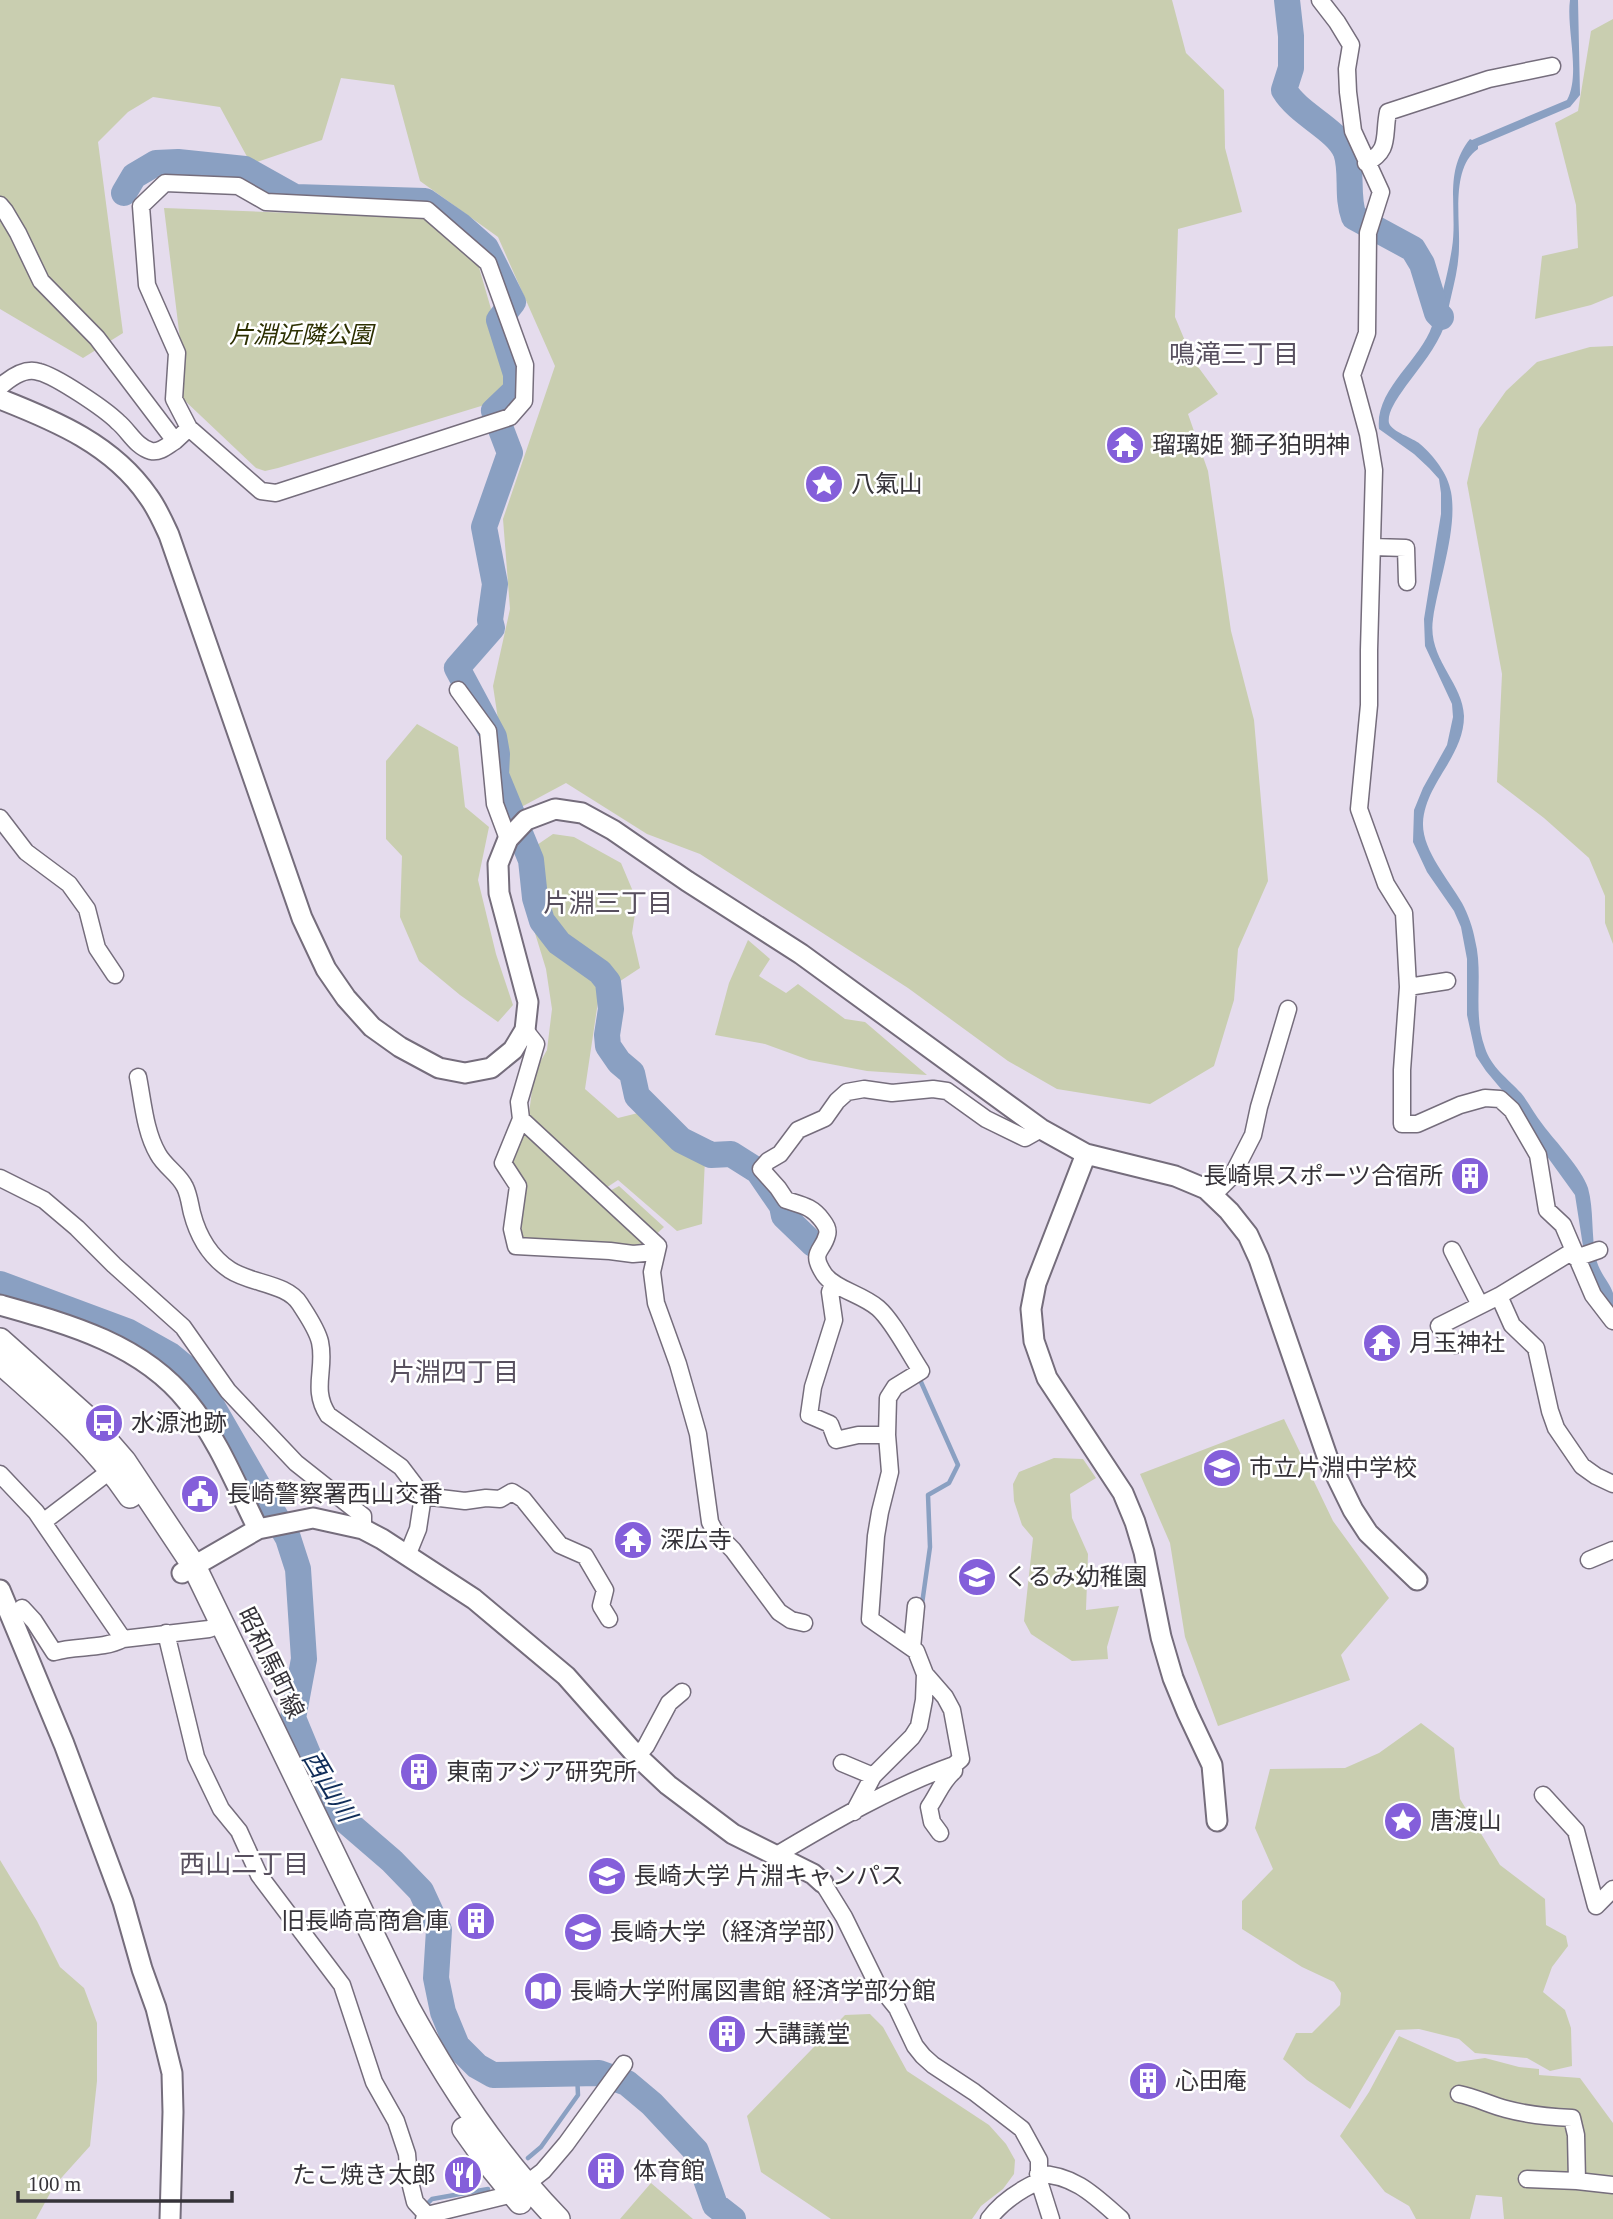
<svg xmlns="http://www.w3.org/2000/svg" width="1613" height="2219" font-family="'Times New Roman','Noto Sans JP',serif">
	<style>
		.green { fill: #c9ceb0 }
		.water { fill: #8aa0c2 }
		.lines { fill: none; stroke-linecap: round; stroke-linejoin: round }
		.stream { stroke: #8aa0c2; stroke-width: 4.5 }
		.river { stroke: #8aa0c2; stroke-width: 26 }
		.minor-casing { stroke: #756d7c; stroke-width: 19 }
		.tertiary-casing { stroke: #756d7c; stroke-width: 23 }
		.secondary-casing { stroke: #756d7c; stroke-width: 26 }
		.minor { stroke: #fff; stroke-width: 16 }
		.tertiary { stroke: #fff; stroke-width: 19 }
		.secondary { stroke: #fff; stroke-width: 23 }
		.labels { text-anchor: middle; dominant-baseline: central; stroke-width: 5; stroke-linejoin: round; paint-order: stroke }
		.park-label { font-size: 24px; font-style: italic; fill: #2c2f00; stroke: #fff }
		.poi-label { font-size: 24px; fill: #363339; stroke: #fff; text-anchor: start }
		.street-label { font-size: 24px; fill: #363339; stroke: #fff }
		.neighbourhood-label { font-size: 26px; fill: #58505f; stroke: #fff }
		.water-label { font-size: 26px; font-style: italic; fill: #102d59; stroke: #fff }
	</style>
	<rect width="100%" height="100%" fill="#e5dced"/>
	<path class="green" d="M0,0H1172L1186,53L1224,90L1225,148L1242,212L1178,229L1175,317L1193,360L1218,394L1188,414L1208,471L1231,631L1254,720L1268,881L1238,949L1234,1000L1214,1066L1150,1104L1057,1089L1008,1061L908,988L700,854L647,834L566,783L512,812L493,686L510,609L503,519L555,366L498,237L420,181L394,85L341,78L322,140L251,164L220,107L153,97L128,112L98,142L123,333L83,358L0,309Z
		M1613,19V296L1591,305L1535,319L1542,256L1578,248L1576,205L1555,123L1578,111L1591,31Z
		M164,208L423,218L478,264L509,371L505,391L491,403L278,468L265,471L256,468L182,398V356Z
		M1613,346V944L1605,923V896L1589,858L1544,818L1497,782L1502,674L1467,483L1479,429L1506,391L1537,362L1590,347Z
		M417,724L458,747L465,807L489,827L478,880L496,954L513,1005L498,1022L460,995L419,961L400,917L402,856L386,839V761Z
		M553,834L574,837L621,863L637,901L632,933L640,968L599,995L585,1089L618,1118L646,1111L684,1151L705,1159L702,1224L677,1231L618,1180L606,1188L529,1114L534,1073L547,1050L552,1009L546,969L523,894L521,868L534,847Z
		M748,940L770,959L759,976L786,993L798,984L845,1019L865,1022L927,1075L867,1071L809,1060L765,1044L715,1035L729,983Z
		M522,1129L596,1198L619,1186L664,1227L644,1246L625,1247L608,1243L522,1242L507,1164Z
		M1284,1419L1333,1521L1389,1598L1341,1655L1350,1680L1218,1726L1185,1637L1170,1543L1140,1474Z
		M1054,1458L1083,1459L1096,1478L1070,1494L1072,1518L1088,1554L1086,1610L1119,1606L1107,1647L1108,1659L1072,1661L1031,1634L1024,1621L1033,1538L1022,1525L1014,1501L1013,1484L1019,1472Z
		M1421,1723L1454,1748L1460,1799L1500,1865L1545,1899L1546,1925L1566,1936L1568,1946L1552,1967L1543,1992L1565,2010L1571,2028L1572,2066L1550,2071L1527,2058L1475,2053L1459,2039L1419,2029L1396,2030L1350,2109L1307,2080L1283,2059L1296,2033H1312L1340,2005L1341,1993L1334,1982L1302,1967L1242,1929V1901L1273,1869L1255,1828L1270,1769L1345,1768L1379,1753Z
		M0,1860L37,1921L60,1967L84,1988L97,2023V2081L90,2146L54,2186L36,2219H0Z
		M870,2014L883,2027L907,2071L989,2125L1006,2144L1015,2160L1014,2174L1003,2189L981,2206L972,2219H831L761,2172L747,2116L845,2015Z
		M1399,2036L1457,2062L1485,2058L1519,2067L1539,2069V2075L1580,2078L1613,2123V2219H1504L1502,2197L1476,2195L1470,2219H1416L1409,2206L1385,2192L1340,2136L1369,2092Z
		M651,2183L693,2219H620Z"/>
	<path class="water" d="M1570,0H1578L1580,95L1570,107L1478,146V149C1451,167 1460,218 1459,246C1459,264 1455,280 1451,297C1448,309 1446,324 1441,334C1431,355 1414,374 1401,393C1396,400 1387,414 1389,423C1392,432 1413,438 1420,444C1434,456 1448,474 1451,492C1458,529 1438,583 1433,619C1427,659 1463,682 1464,716C1464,757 1425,783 1423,823C1422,850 1449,880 1462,903C1468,914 1473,928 1475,940C1484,975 1472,1013 1485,1048C1491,1067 1508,1079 1521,1093C1529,1103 1535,1115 1543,1125C1555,1141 1582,1169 1588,1188C1594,1209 1591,1236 1596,1258C1599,1273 1609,1281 1613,1293C1613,1298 1613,1307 1613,1312L1599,1291L1585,1259L1575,1195L1541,1148L1512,1102L1486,1071L1476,1056L1467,1015V959L1461,927L1454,911L1427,872L1413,842L1414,810L1423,788L1447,745L1453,717L1452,704L1425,646L1424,619L1441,514V493L1439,479L1429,468L1414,454L1379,429C1375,389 1420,361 1432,326C1441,302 1448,273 1452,248C1458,210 1443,172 1470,139L1472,140L1567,100C1581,74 1566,29 1570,0Z
		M705,2156L713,2173L722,2207L741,2219H728L711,2207L694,2164Z"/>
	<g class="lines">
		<path class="stream" d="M921,1382L958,1465L949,1483L928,1495L930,1547L922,1604
			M528,2158L541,2147L578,2095L577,2073
			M425,2206L432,2199L488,2189"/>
		<path class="river" d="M1287,0L1291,36V68L1284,90C1299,115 1337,129 1346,152C1353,172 1346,196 1354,217L1413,249L1422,264L1437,313L1441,317
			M124,193L134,176L156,163L178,162L245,169L295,197L425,201L461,226L486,248L513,302L499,320L516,374V390L494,411L510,453L484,527L495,584L490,620L492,628L457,668L494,737L497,754L496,775L531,860L535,898L542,921L559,943L600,972L608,982L611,1009L607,1035L608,1046L619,1062L632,1073L637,1096L681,1140L711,1155L731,1154L758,1171L782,1206L784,1216L813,1244
			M0,1284L129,1332L170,1355L193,1374L208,1399L288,1538L298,1569L304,1659L293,1718L315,1771L341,1817L392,1861L421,1891L439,1930L436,1978L443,2012L457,2046L477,2066L493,2075L599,2073L627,2083L652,2104L696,2151L715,2205L733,2219"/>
		<defs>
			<path id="minor" d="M1320,0L1337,22L1351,45L1347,69L1348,92L1353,131L1381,192L1368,233L1367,333L1352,375L1368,434L1374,470L1369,650V705L1359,809L1386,884L1404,913L1408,987L1402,1070V1124H1417L1460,1105L1485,1098L1500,1099L1512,1110L1538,1155L1547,1210L1563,1225L1593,1295L1613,1321
				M1366,163C1391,150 1383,136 1388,112L1489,79L1552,66
				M165,183L238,186L266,202L427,210L488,263L525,365L524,401L510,417L276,493L261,491L189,428L174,399L177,353L147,285L141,206Z
				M0,205L5,211L18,233L41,281L97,338L175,441L189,428
				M0,387C10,378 25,367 39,372C56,376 105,409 118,422C129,431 136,447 151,451C160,453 168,445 175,441
				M1373,547L1406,548L1407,582
				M458,690L488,731L495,804L508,839
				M0,818L26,852L69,884L87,909L97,948L115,975
				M1408,987L1447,981
				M525,1030L536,1044L519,1102L521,1119L503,1163L518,1186L512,1229L516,1246L610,1251L633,1254L656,1252
				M138,1077C143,1102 145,1132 158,1154C165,1167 179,1174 185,1187C189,1195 190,1205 192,1213C198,1236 209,1256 230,1270C251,1284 287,1283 300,1304C307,1315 317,1329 320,1342C326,1369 311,1389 328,1415L401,1467L423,1496L465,1501L486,1498L500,1499L512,1492L523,1499L560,1545L585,1556L605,1590L601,1606L609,1619
				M521,1119L658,1246L652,1272L656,1303L678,1364L698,1434L710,1522L715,1532L733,1550L779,1612L791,1620L804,1623
				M0,1178L44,1200L77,1228L114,1265L183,1327L228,1391L296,1463L363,1516V1529
				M1213,1195L1232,1176L1253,1135L1259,1107L1288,1009
				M1452,1250L1480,1305
				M1576,1258L1599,1250
				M833,1284L830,1292L834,1320L813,1387L809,1415L830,1424L836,1440L858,1435H887
				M1499,1296L1512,1325L1536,1348L1550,1411L1556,1428L1582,1466L1596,1476L1613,1484
				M1455,1345L1439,1326L1499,1296L1573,1251
				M0,1474L36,1512L123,1639L209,1629L222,1624
				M43,1522L119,1464
				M407,1556L418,1529L423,1496
				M1589,1560L1613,1550
				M22,1608L34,1621L54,1652C77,1645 101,1650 123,1639
				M166,1633L196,1757L221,1809L239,1831L259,1875L342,1985L374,2082L396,2121L407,2154L409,2178L415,2202L427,2215
				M912,1648L916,1606
				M637,1756L646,1746L669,1703L682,1692
				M842,1763L873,1776
				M1543,1795L1576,1831L1596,1906L1613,1889
				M854,1812L873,1776L912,1737L919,1726L924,1700L925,1674
				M940,1833L932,1822L929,1807C938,1794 942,1781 954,1771V1765L961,1759L952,1710L945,1697L925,1674L916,1651L870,1619L876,1536L880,1512L890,1472L887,1435L888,1398L895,1387L921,1371C909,1353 893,1321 878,1308C862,1294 834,1289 824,1274C809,1251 823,1252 827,1235C829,1229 825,1224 822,1220C812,1206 801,1205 786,1200L778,1188L761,1169L768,1161L780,1154L798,1130L825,1118L837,1101L847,1092L864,1089L892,1093L933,1089L947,1091L986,1119L1025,1138L1041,1129
				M775,1856C832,1822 892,1787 954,1765
				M823,1883L844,1917L876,1982L897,2008L915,2046L923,2056L933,2065L974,2092L1022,2129L1039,2160V2181L1051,2219
				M1459,2094C1475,2097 1490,2105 1506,2109C1528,2115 1549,2117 1572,2118L1576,2135L1577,2181L1613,2185
				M1038,2174C1074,2174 1096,2197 1121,2219
				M1527,2179L1577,2181
				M424,2219L427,2215L513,2194L525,2185L543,2171L566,2144L624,2064
				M989,2219C1002,2201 1020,2190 1039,2181"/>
			<path id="tertiary" d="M0,399C56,421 113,445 148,496C157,508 163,522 169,535L302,918L326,969L346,998L372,1027L400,1047L439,1068L465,1073L491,1068L513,1050L525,1030L528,1002L499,893L498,864L508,839L526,820L555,809L582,813L613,830L687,881L801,954L1041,1129L1086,1154L1175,1176L1206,1189L1229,1211L1248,1235L1259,1259L1328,1459L1353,1510L1368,1533L1417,1580
				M1086,1154L1036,1283L1031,1309L1034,1341L1047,1378L1123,1493L1135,1522L1144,1552L1161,1637L1173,1678L1187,1712L1212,1765L1217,1821
				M0,1305C68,1324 142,1344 188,1402C218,1439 237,1487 258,1529
				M182,1573L258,1529L313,1518L363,1529L382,1539L474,1599L566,1676L636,1755L668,1785L733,1834L813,1874L823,1883
				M0,1590L64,1744L123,1902L142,1969L156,2008L172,2073L173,2112L170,2219"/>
			<path id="secondary" d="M0,1340L85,1416L124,1461L194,1566L408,2008C451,2086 496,2155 558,2219
				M0,1362C46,1403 95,1444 130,1496
				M464,2129L489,2164L520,2202"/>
		</defs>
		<use href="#minor" class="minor-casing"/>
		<use href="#tertiary" class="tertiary-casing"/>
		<use href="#secondary" class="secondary-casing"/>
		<use href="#minor" class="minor"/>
		<use href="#tertiary" class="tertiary"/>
		<use href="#secondary" class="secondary"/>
	</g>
	<defs>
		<symbol id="temple-disc" viewBox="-11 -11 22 22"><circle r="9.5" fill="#845fda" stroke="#fff"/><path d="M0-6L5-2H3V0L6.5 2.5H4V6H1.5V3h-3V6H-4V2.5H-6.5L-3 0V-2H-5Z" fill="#fff"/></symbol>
		<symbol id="sight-disc" viewBox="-11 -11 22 22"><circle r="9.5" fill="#845fda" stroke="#fff"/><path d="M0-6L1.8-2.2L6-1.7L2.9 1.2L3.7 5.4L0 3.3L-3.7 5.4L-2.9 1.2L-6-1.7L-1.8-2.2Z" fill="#fff"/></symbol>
		<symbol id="building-disc" viewBox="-11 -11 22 22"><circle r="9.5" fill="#845fda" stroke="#fff"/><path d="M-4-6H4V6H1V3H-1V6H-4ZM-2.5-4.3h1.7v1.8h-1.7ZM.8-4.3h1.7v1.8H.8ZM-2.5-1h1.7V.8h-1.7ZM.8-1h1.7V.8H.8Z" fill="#fff"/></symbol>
		<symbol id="bus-disc" viewBox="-11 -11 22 22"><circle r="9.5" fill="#845fda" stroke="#fff"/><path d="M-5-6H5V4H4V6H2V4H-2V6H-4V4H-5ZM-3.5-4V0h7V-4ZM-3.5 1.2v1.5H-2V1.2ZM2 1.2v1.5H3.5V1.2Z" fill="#fff"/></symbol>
		<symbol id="school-disc" viewBox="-11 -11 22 22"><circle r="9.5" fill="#845fda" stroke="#fff"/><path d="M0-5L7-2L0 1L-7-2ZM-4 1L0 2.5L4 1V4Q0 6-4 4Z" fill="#fff"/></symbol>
		<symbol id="civic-disc" viewBox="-11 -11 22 22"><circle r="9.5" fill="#845fda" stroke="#fff"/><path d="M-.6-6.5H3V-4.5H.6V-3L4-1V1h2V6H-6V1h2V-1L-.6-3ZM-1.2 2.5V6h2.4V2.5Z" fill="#fff"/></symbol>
		<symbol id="university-disc" viewBox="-11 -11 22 22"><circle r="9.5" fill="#845fda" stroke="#fff"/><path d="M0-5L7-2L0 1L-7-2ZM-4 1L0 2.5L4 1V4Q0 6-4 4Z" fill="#fff"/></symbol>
		<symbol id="library-disc" viewBox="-11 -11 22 22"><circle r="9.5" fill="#845fda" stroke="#fff"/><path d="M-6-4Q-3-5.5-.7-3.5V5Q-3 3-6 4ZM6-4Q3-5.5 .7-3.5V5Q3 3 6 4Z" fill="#fff"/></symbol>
		<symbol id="restaurant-disc" viewBox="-11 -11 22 22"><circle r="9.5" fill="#845fda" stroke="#fff"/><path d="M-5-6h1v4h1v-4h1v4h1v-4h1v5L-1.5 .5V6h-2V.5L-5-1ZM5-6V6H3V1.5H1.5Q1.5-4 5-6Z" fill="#fff"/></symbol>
	</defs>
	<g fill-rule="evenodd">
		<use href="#temple-disc" x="1103" y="423" width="44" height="44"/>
		<use href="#sight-disc" x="802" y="462" width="44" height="44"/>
		<use href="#building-disc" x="1448" y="1154" width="44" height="44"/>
		<use href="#temple-disc" x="1360" y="1321" width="44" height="44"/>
		<use href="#bus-disc" x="82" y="1401" width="44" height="44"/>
		<use href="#school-disc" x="1200" y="1446" width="44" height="44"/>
		<use href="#civic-disc" x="178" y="1472" width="44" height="44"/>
		<use href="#temple-disc" x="611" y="1518" width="44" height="44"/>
		<use href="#school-disc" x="955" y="1555" width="44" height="44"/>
		<use href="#building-disc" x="397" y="1750" width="44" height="44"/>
		<use href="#sight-disc" x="1381" y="1799" width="44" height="44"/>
		<use href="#university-disc" x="585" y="1854" width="44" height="44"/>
		<use href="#building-disc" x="454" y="1899" width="44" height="44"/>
		<use href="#university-disc" x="561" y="1910" width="44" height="44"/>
		<use href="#library-disc" x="521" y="1969" width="44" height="44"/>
		<use href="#building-disc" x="705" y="2012" width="44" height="44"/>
		<use href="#building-disc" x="1126" y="2059" width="44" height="44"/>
		<use href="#building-disc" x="584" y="2149" width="44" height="44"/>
		<use href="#restaurant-disc" x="441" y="2153" width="44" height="44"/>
	</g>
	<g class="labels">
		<g class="park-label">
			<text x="301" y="335">片淵近隣公園</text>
		</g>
		<g class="poi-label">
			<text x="1152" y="445">瑠璃姫 獅子狛明神</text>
			<text x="851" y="484">八氣山</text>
			<text x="1443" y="1176" text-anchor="end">長崎県スポーツ合宿所</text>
			<text x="1409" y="1343">月玉神社</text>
			<text x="131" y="1423">水源池跡</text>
			<text x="1249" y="1468">市立片淵中学校</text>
			<text x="227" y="1494">長崎警察署西山交番</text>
			<text x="660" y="1540">深広寺</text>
			<text x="1004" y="1577">くるみ幼稚園</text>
			<text x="446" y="1772">東南アジア研究所</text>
			<text x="1430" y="1821">唐渡山</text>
			<text x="634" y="1876">長崎大学 片淵キャンパス</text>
			<text x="449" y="1921" text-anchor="end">旧長崎高商倉庫</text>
			<text x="610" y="1932">長崎大学（経済学部）</text>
			<text x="570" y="1991">長崎大学附属図書館 経済学部分館</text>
			<text x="754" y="2034">大講議堂</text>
			<text x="1175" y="2081">心田庵</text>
			<text x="633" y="2171">体育館</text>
			<text x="436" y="2175" text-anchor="end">たこ焼き太郎</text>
		</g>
		<g class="street-label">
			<text transform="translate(271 1663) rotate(64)">昭和馬町線</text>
		</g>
		<g class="neighbourhood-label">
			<text x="1234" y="354">鳴滝三丁目</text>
			<text x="608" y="903">片淵三丁目</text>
			<text x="454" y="1372">片淵四丁目</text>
			<text x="244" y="1864">西山二丁目</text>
		</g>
		<g class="water-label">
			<text transform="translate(329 1786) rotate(59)">西山川</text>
		</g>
	</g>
	<path d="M18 2191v10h214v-10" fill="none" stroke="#363339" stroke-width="3.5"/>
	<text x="28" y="2191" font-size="21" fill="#363339" stroke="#ffffff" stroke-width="5" paint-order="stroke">100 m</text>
</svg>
